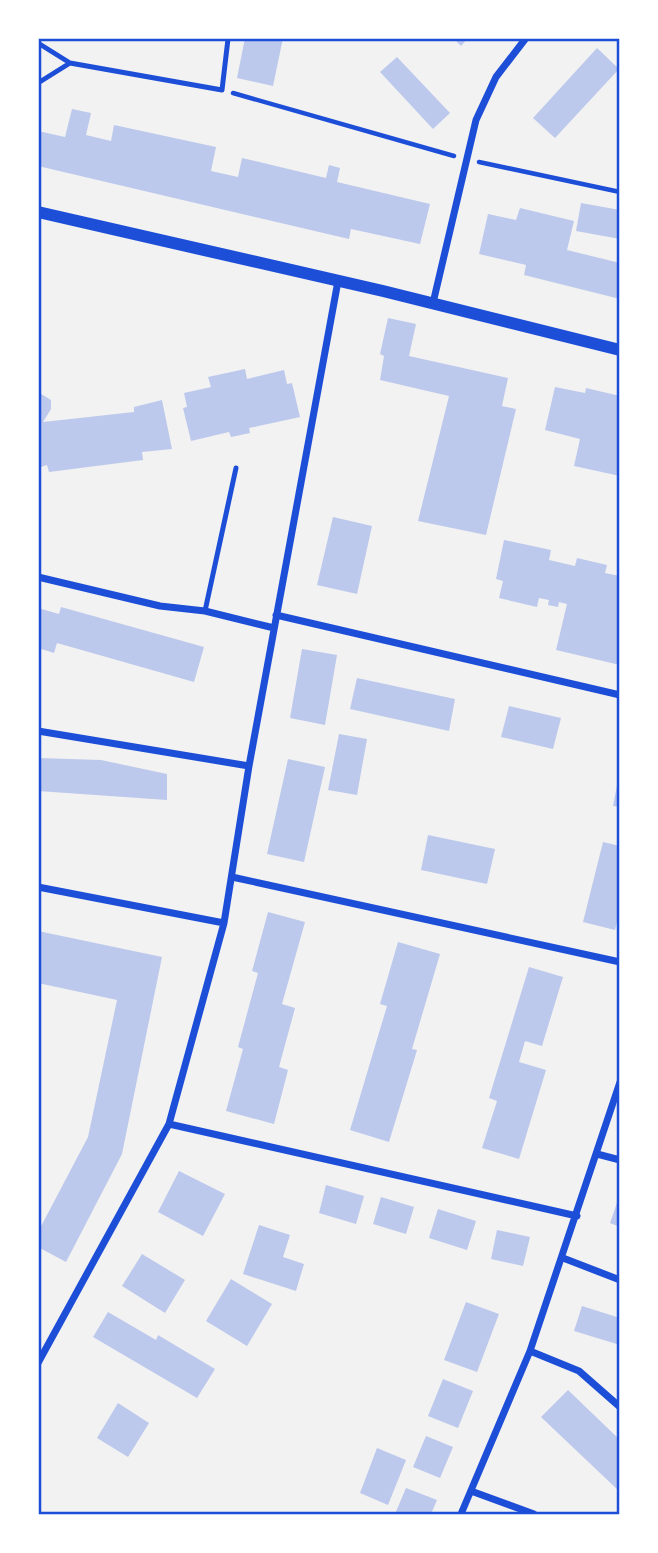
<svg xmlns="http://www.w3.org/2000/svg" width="658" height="1553" font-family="Signika,sans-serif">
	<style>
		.building { fill: #bdc9ec }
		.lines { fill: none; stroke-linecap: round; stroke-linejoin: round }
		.path { stroke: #1d4ed8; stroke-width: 4.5 }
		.service { stroke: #1d4ed8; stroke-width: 5 }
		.minor { stroke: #1d4ed8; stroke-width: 7 }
		.tertiary { stroke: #1d4ed8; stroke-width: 12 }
		.neatline { fill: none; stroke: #1d4ed8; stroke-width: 2.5 }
	</style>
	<rect width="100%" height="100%" fill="#f2f2f2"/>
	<path class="building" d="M245,38H283L273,86L237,78Z
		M453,38H468L461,46Z
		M597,48L619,69L555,138L533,118Z
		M397,57L450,113L433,129L380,72Z
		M72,109L91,113L86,135L111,141L114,125L216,147L211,171L238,177L242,158L326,178L329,165L340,168L337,182L430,204L420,244L351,229L349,239L38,166V131L65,137Z
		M581,203L620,210V239L576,231Z
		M520,208L574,221L567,250L620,263V299L524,275L526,265L479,254L488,214L516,220Z
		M388,318L416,324L409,356L508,378L502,406L516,409L486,535L418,521L449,396L380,380L384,356L380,354Z
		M245,369L247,379L284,370L287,384L292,383L300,417L249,428L250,433L231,437L229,432L191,441L183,408L187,407L184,393L211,387L208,377Z
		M555,387L585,393L586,388L620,396V476L574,466L580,439L545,430Z
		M38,392L51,400V409L43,422L134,412V407L162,400L172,449L142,452L143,460L49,472L47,465L38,468Z
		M333,517L372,526L357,594L317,585Z
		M504,540L551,550L549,560L575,566L577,558L607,565L605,573L620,576V665L556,650L567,604L559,602L558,607L548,605L549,600L539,598L537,607L499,598L503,581L496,579Z
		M61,607L204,647L194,682L57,643L54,653L38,648V608L59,614Z
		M302,649L337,655L325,725L290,718Z
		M357,678L455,699L449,731L350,709Z
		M509,706L561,718L553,749L501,737Z
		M339,734L367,739L357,795L328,790Z
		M38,758L101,760L167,774V800L38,791Z
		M288,759L325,767L304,862L267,854Z
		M618,780H620V807L613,806Z
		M428,835L495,849L487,884L421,870Z
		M603,842L620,846V911L615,930L583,922Z
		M268,912L305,922L282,1004L295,1008L279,1067L288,1070L274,1124L226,1111L243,1049L238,1047L258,973L252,971Z
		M38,931L162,957L122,1154L66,1262L38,1247V1232L88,1137L117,1000L38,983Z
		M398,942L440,954L412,1049L417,1050L389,1142L350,1130L387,1006L380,1004Z
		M529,967L563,977L542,1046L525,1041L519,1062L546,1070L519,1159L482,1148L497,1101L489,1098Z
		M179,1171L225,1194L203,1236L158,1212Z
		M326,1185L364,1196L356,1224L319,1213Z
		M381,1197L414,1207L406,1234L373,1224Z
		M619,1197H620V1227L610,1223Z
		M438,1209L476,1221L467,1250L429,1238Z
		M259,1225L290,1235L283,1257L304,1264L296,1291L243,1274Z
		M497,1230L530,1237L523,1266L491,1259Z
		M142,1254L185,1280L165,1313L122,1286Z
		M231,1279L272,1304L247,1346L206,1321Z
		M466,1302L499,1314L477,1372L444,1360Z
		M582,1306L620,1318V1345L574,1331Z
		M108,1312L156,1340L158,1335L215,1369L197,1398L93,1337Z
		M443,1379L473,1391L458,1428L428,1416Z
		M568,1390L620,1440V1492L541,1417Z
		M118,1403L149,1423L128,1457L97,1438Z
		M426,1436L453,1447L440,1478L413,1467Z
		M377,1448L406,1460L388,1505L360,1493Z
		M406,1488L437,1500L431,1514H395Z"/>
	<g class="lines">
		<path class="path" d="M233,93L454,156
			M479,162L620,192"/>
		<path class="service" d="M38,43L70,63
			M38,83L70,63L222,90L228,39
			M205,611L236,468"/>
		<path class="minor" d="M433,303L476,120L496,77L526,38
			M38,577L160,606L205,611L274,628
			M276,615L620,695
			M38,731L249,766
			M232,877L620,962
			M38,887L224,923
			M169,1124L577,1216
			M597,1154L620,1160
			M563,1258L620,1280
			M530,1351L579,1371L620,1407
			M38,1363L169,1124L224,923L249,766L338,281
			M471,1491L534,1514
			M461,1514L530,1351L620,1082"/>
		<path class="tertiary" d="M38,212L383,291L620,350"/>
	</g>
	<rect width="658" height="1553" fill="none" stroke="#ffffff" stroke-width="80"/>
	<rect x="40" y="40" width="578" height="1473" class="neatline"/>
</svg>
